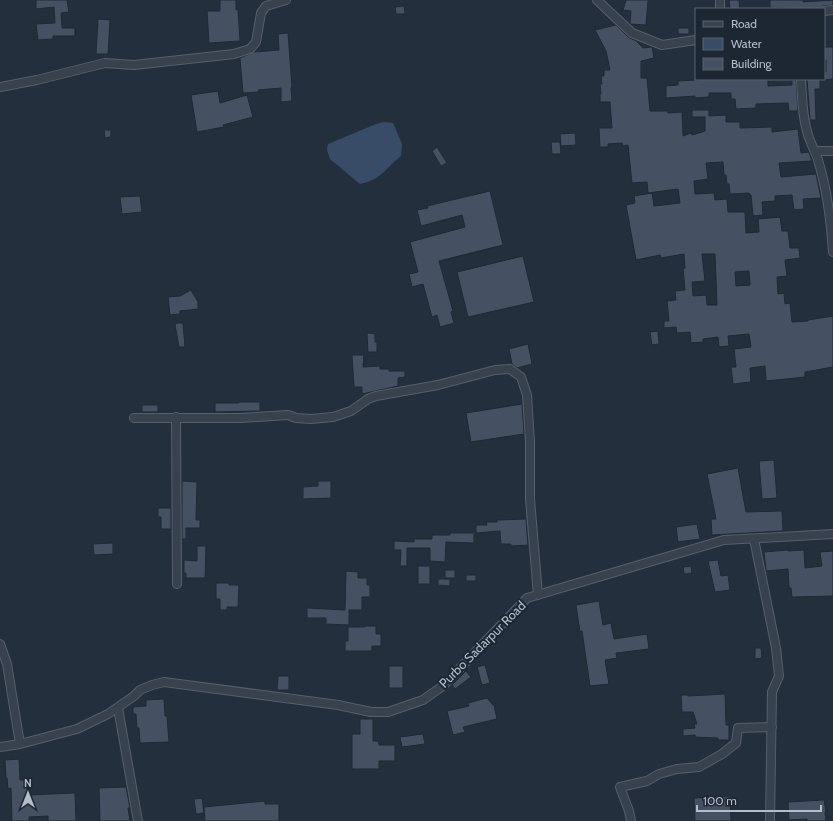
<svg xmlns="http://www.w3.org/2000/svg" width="833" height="821" font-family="Cabin,sans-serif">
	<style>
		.water { fill: #394c67 }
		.building { fill: #455162; stroke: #1f2835; fill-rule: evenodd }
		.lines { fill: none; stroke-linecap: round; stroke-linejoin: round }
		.minor-casing { stroke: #565f6c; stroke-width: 10 }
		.minor { stroke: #38414e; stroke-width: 8 }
		.labels { text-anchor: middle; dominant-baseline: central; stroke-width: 4; stroke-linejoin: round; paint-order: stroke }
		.street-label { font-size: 13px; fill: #b4bcc9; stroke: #1d2633 }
	</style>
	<rect width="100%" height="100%" fill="#242f3e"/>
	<path class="water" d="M385,122L393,123L402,144L401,156C384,169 383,179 360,184L330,159L327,150L328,144L376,124Z"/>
	<path class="building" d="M36,0H67L69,12L61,13L62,28H75V36H53V39L38,40L36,24L55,23L54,7L36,9Z
		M220,0H236V10L238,9L240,41L209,43L207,11H220Z
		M626,0H648L646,25L630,24L631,11L623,10Z
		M729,0H739L740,9H730Z
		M770,0H803V2L833,0V5L823,6L819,9L770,8Z
		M404,6L405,14H396L395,7Z
		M98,19L110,20L108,54H96Z
		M616,25L628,37L636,41L643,48L652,47L654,58L641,61V78H647L650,111H668V113L682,112L683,136L691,133L692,135L705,131V117H692V110H709V116L726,115V122H740V128L772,127V132L798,129L801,153L809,152L812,161L779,163L781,177L816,174L821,198L803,199L804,209L794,210L792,195L775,196V201L762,202L763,215L753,216L751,195H750L749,193L730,194L729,184H727L726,175H724L723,162L706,163L708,179L694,181L695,194L714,193L715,200L727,199L728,212H745L746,233L759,232L758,219L780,217L782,231H788L790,248H799L800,258L785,260L787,276L777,277L778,294L784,293L785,304L790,303L792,322L808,321V320L833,316V367L805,372V377L766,381L765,366L750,368L751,382L733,384L731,367H736L734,349L751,347L749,334L728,336L729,346L719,347L718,337L703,339V342L691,343L690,332L677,333L676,327L664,328V321H669L667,301L676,300L675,291L685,290L683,269L685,268L684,254L661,258L660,255L636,260L626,205L635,203L634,196L652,193L654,206L680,203L678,189L648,193L647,182L632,183L628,145L623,146L622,143L608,144V147H600L599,128H612L610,102H600V94H601L600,84H602L601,76H604V70H610L606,51L595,30ZM702,254H715L717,305H707L706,295L693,296L692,282L705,281ZM749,271L750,285L736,286L735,272Z
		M678,28H689V34H678Z
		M288,33L292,87L291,88L292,101L281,102V88L258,90L259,92L243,93L240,58L254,52L279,50L278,34Z
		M824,47H833V79L824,80V72H826V60H824Z
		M711,79H768V86L792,85V80H796L798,111H789L788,103L756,104V108L736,109L735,99H731V93H709V97L695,98V96L666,98V86L678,85V81Z
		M807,79H820V89H815L816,120H810Z
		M218,91L220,103L247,95L253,117L223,125L224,127L197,132L191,95Z
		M104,130H111V137L105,138Z
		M575,133L576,145L561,146L560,134Z
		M551,142H560L561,154H552Z
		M437,147L447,163L441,166L432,151Z
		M490,191L503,245L439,261L453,311L451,312L454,323L440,327L437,315L432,317L423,284L412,287L409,274L418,272L410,242L465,227L462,215L421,226L417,210L428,208L427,206Z
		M140,196L142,212L122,214L120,197Z
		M523,256L534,302L468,317L457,272Z
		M191,290L198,302V309L180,311V314L170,315L168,297L180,296Z
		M177,323H183L185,347H179L175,325Z
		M658,331L659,344L652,345L650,332Z
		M367,333L375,334V342H377V352H368Z
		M528,344L532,364L517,368L512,364L509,349Z
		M352,355H364L363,367L380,366V369H389V371H405V377L398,378V386L362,394V387H354Z
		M239,402H260V411L215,412V403H239Z
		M522,404L524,434L471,442L466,413Z
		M142,405H158V412H142Z
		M774,460L777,498L762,499L759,461Z
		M738,468L746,512L782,511L783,531L712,535L711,519H716L707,474Z
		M182,481L197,482L196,520H200V528H186V539H182Z
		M318,481H331V498L303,499V487L318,486Z
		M158,508H171V529H161V517H158Z
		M526,519L528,545L511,546V544H501L500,531L476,533V525H487L486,522H497V520Z
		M697,524L700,539L678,542L676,527Z
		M450,533H474V543L446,542L445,562L430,561V548H407V566H400L401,550H394V541L414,542V539H432V535H450Z
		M113,543V554L94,555L93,544Z
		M197,546H206L205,578H186V573H184V560L197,561Z
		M788,550V551L804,550L805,568L822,566L820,552L833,551V596L792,597L791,588H789L788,569L766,571L764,552Z
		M718,560L721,576L728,575L730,590L715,592L708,561Z
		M418,566H430V584H418Z
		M691,566L692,573L684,574L683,567Z
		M445,570H455V578H445Z
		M346,571L358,572V578H367V585H370V597H362V610H349V625L326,624V618H307V608L345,610Z
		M466,575H476V581H466Z
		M438,579H450V586L438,585Z
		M216,583H229V585H239L238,607H227V610H220V599H216Z
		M599,601L603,625L611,623L614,639L647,634L649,649L616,653L617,658L605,660L609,684L590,686L582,631L580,632L576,605Z
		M365,626H376V634H381V646H372V651H345V641H348V627H365Z
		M755,648H761L762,658L755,659Z
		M485,665L490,683L482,685L477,667Z
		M389,666H403V688H389Z
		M466,671L471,677L455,689L452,685Z
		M278,676H289V690H277Z
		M725,694L726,725H729V740H718V738L695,737V735L683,736V729L695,728L694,724H697L693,712H682L681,695H688V696Z
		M487,698L493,705H494L497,719L463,727L465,732L453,735L447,711L469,706L468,703Z
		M164,699L165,716H167L169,742L140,743L139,728H137L136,714H133V707L146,706V700Z
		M360,719H373V741H378L379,745H395V761H379V769H352V734H360Z
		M423,734L425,744L402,747L400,737Z
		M19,759L20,780H27L28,795L75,793L76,821H48V816L29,817V821H12L11,788L8,789L7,778H6L5,760Z
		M126,787L130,808H128L130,821H100L99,788Z
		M730,796L731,821H695L694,798Z
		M202,798L204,813L196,814L194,799Z
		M824,800L826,812H825L826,821H807V819L789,820L788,802Z
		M265,801V804H279V821H205L204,807Z"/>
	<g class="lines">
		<defs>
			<path id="minor" d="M597,0L632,33L662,45L696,40
				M720,0V9
				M824,11L833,10
				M801,79C802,96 802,114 807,131C809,141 815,150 818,160C827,189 831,222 833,252
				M0,87L37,80L105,63L134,65L234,54L250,49L256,42L261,13L266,6L286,0
				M815,151H833
				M176,417L177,584
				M134,418H240L288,415L296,418L311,419L333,417L351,411L368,399L376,396L438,385L495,370L510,369L521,377L527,395L530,442V499L538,595
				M754,539L776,648L779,676L772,692L770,821
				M0,644L7,664L20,744
				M118,708L138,821
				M0,747L20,744L77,729L108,714L134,696L140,690L152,685L164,682L338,705L371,712H388L423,700L444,685L527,598L724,540L833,534
				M631,821L629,811L620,787L647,781L659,774L677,769L699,767L722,754L736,743L738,728L772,727"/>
		</defs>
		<use href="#minor" class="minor-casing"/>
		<use href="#minor" class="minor"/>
	</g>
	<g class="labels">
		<g class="street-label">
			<text transform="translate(482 644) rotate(-45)">Purbo Sadarpur Road</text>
		</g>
	</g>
	<rect x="695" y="8" width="130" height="72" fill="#1d2633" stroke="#59626f"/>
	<rect x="703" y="21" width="20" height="6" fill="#38414e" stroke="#59626f"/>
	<text x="731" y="28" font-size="12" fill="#b4bcc9">Road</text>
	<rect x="703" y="38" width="20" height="12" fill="#394c67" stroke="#59626f"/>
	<text x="731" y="48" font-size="12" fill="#b4bcc9">Water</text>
	<rect x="703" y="58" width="20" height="12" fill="#455162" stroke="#59626f"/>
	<text x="731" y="68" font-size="12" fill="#b4bcc9">Building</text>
	<g transform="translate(28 793)" stroke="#1d2633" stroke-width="3" paint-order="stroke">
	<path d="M0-3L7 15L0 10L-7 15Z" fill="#b4bcc9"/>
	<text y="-6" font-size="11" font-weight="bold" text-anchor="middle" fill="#b4bcc9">N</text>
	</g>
	<path d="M697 805v6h124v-6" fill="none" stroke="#b4bcc9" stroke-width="2"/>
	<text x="703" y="805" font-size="12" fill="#b4bcc9" stroke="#1d2633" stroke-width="3" paint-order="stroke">100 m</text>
</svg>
